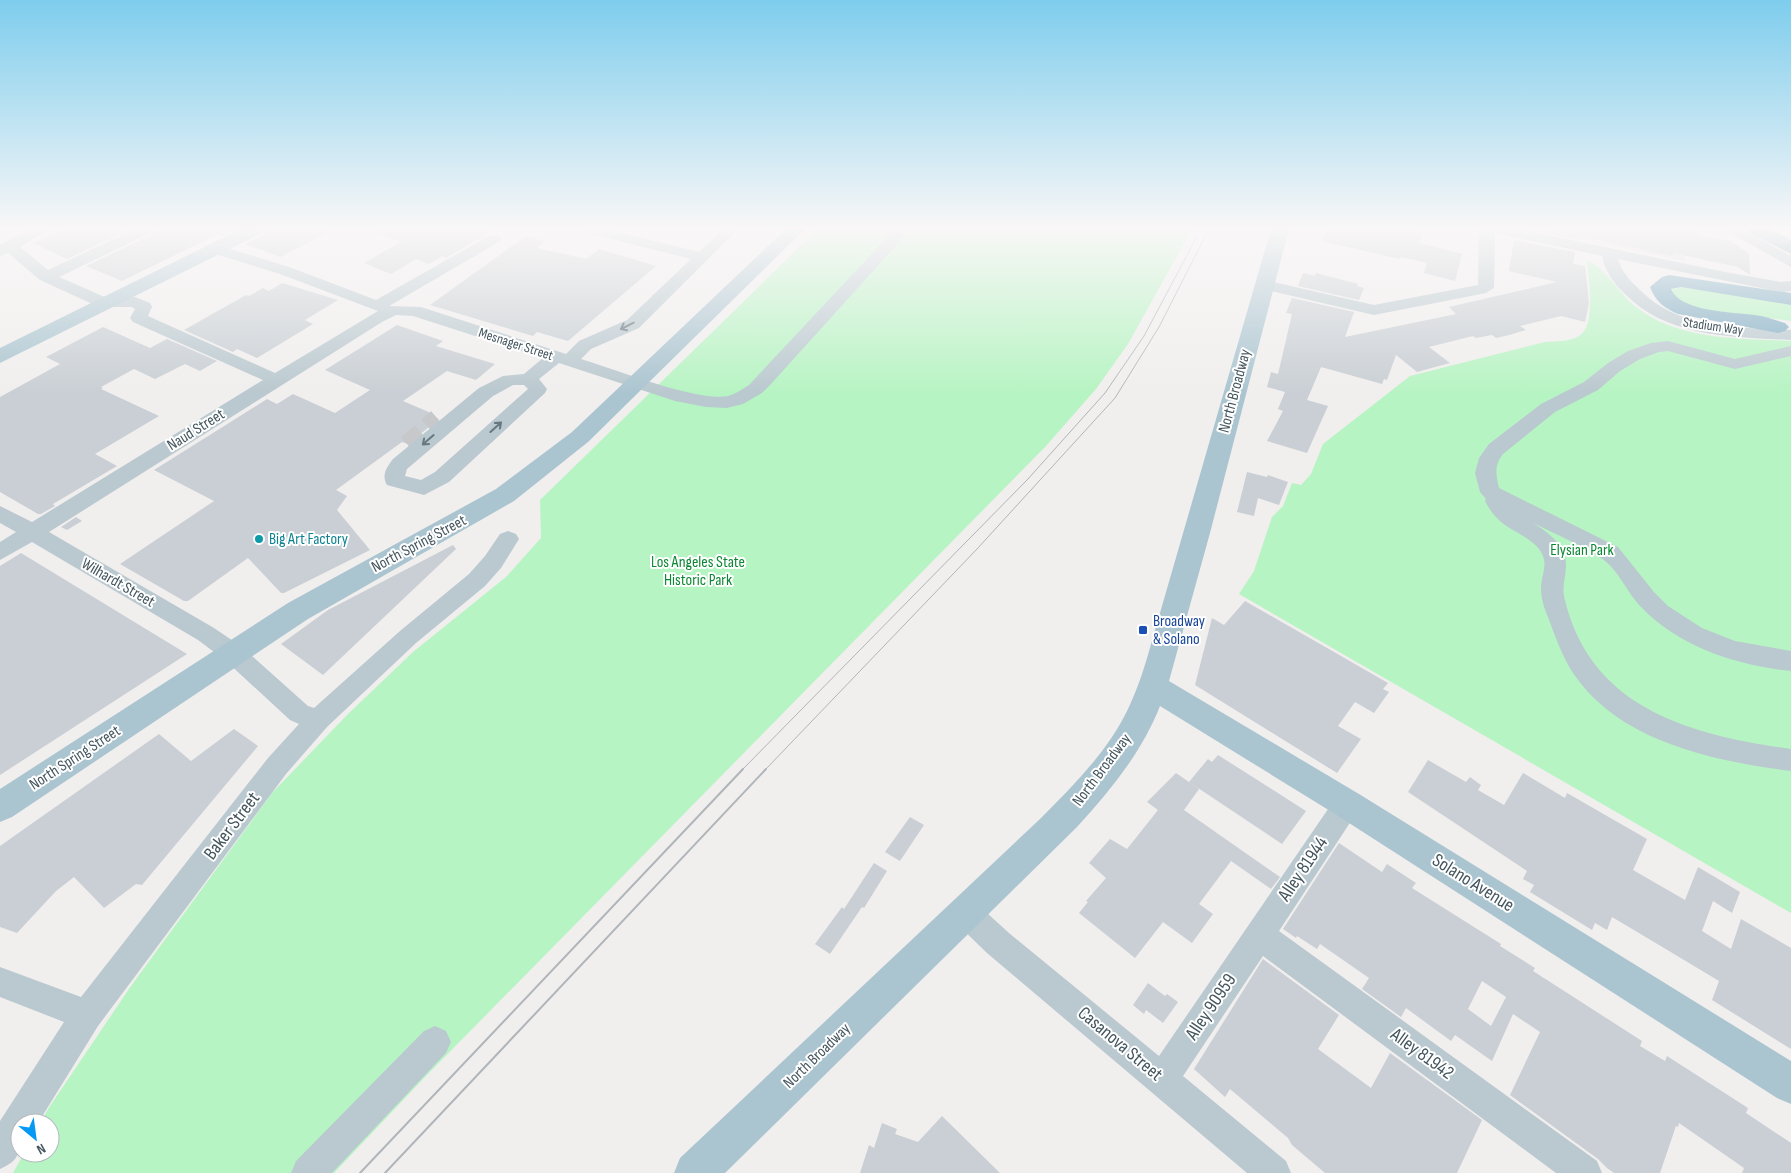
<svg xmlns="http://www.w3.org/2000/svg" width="1791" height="1173" font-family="'Sofia Sans Condensed',sans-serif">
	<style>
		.education { fill: #e2dfe1 }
		.green { fill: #b7f4c3 }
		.building { fill: #c9cfd4; fill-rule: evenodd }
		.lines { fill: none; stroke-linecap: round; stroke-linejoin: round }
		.minor-tunnel { stroke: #c6c8ca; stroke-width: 18; stroke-dasharray: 18 9; stroke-linecap: butt }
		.minor { fill: #bac9cf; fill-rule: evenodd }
		.major { fill: #abc5d0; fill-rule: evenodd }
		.highway { fill: #80adc3; fill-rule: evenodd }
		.tram-far1 { stroke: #afb5b9; stroke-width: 1 }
		.tram { stroke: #afb5b9; stroke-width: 2 }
		.oneway { stroke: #677880 }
		.culture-dot { fill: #0f9aa8; stroke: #fff; stroke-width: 2 }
		.transit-dot { fill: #1a4fb4; stroke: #fff; stroke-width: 2 }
		.labels { text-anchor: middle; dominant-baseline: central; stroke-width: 4; stroke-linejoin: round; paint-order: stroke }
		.far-street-label { font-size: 14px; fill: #44565e; stroke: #fff }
		.street-label { font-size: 16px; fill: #44565e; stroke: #fff }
		.culture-label { font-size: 16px; fill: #0d838f; stroke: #fff; text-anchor: start }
		.park-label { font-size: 16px; fill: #0d8733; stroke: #fff }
		.transit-label { font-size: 16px; fill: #164399; stroke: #fff; text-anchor: start }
		.near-street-label { font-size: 19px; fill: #44565e; stroke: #fff }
	</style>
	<rect width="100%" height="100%" fill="#f1eeee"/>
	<path class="education" d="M1530,229H1683L1685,261Z"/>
	<path class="green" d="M818,229H1192L1128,344L1096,389L1046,446L424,1078L334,1173H13L24,1153H50V1123H40L48,1109L131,986L272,793L347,715L413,652L506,577L541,538L540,500Z
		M1587,260C1609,271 1618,293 1636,307C1680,341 1739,338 1791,341V913L1239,594L1254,571L1272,517L1283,506L1292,483L1301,485L1311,474L1323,444L1410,376L1545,342C1556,341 1569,342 1579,336C1597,325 1588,278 1587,260Z
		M1681,287L1791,304V321L1690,308L1673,299L1671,290Z"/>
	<path class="building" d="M63,229H131L67,259L33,243Z
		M156,229H237L223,236L218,234L122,281L86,266L153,234Z
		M266,229H334L281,257L245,244L263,235Z
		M370,229H495L446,258L442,256L429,264L416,259L391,274L364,263L401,242L370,231Z
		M1327,229H1422L1420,243L1462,254L1455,281L1424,273L1427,263L1401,257L1400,259L1321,241Z
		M1553,229L1698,231V235L1730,241L1749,253L1750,275L1738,267L1673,253V256L1577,235V239L1552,234Z
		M526,236L545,241L537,248L586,259L599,249L656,266L568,341L537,332L533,336L430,305Z
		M1514,240L1575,252L1573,264L1585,266L1589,303L1585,322L1561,316L1520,326L1526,330L1509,335L1496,338L1492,335L1476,338L1473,336L1429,347L1450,363L1417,372L1396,355L1387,380L1384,379L1382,384L1321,367L1307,400L1328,406L1307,453L1267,441L1283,411L1278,409L1285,392L1267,387L1271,372L1278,374L1292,314L1286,313L1292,298L1354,312L1345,337L1456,314L1449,307L1557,282L1509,271Z
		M1303,273L1315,276L1316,273L1358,284L1357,286L1364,288L1359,300L1298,286Z
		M282,283L338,300L305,320L313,324L257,358L237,349L233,352L184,330L246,295L249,296L263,288L269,291Z
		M397,325L443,341L436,346L495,364L476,380L447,371L403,401L431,413L428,415L439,419L408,444L402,442L336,490L347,496L337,510L370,550L284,593H281L248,558L188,601H184L120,564L214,501L154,470L267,399L277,404L293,394L335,413L370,390L325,370Z
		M103,327L150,348L167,339L217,361L200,371L185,364L155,379L134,369L101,387L103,388L101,389L159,416L95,454L117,466L53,504L55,506L41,514H38L0,492V397L60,364L46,357Z
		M1247,472L1267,477L1268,475L1288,482L1279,505L1258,498L1254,516L1237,512Z
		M76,517L82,521L67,530L61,527Z
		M453,545L456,549L323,675L281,644L328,610Z
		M21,553L187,654L0,775V566Z
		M1245,601L1388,683L1383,689L1389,692L1374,713L1355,702L1338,726L1361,739L1337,773L1195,685L1212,618L1224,625Z
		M234,729L258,746L142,885L136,884L104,908L74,877L56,891L17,933L0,927V846L159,734L191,761Z
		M1218,755L1306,811L1282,844L1189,782L1208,759L1212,762Z
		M1428,760L1466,782L1470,777L1481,785L1478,790L1504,805L1523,773L1565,798L1567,793L1647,839L1633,870L1685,900L1698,867L1740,892L1732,913L1713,901L1702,931L1731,949L1741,919L1791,948V1049L1712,1000L1719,981L1659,945L1612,917L1607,930L1595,923L1592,930L1530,892L1534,885L1523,879L1527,871L1408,792Z
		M1176,773L1199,789L1184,810L1280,877L1271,889L1231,861L1199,904L1213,914L1192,943L1163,922L1135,958L1079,913L1088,902L1086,901L1106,878L1089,863L1110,839L1127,849L1158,810L1147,802Z
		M910,817L924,825L900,861L885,852Z
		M1339,843L1382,872L1387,864L1416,883L1412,888L1501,944L1500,946L1535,968L1533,971L1642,1041L1640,1046L1665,1061L1667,1056L1748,1108L1746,1113L1791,1143V1173H1742L1744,1168L1679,1123L1678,1127L1676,1126L1660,1173H1614L1607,1168L1598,1159L1510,1095L1540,1032L1513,1014L1492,1061L1455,1035L1451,1041L1406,1008L1401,1017L1362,989L1369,978L1320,944L1317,949L1297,936L1296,938L1283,929ZM1482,981L1506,997L1491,1026L1468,1009Z
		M874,863L887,871L864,908L862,907L830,954L815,944L842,907L844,909Z
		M1263,959L1339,1015L1318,1049L1371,1088L1390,1053L1482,1120L1457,1173H1325L1292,1145L1288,1138L1230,1089L1225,1097L1194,1069Z
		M1148,983L1165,996L1167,994L1178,1002L1163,1023L1146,1010L1144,1014L1133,1005Z
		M942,1116L1000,1173H860L869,1145L874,1148L882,1123L897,1129L895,1134L918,1142Z"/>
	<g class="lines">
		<path class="minor-tunnel" d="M407,444L437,418"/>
		<path class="minor" d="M30,229H49L20,247L48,270L135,229H154L152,232L59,277L107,298L135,297L150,303L152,307L148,316L275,373L378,311L280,274L209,252L207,249L209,246H221L292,268L376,300L489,236H499L502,239L499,242L389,306L421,307L566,354L579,341L627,320L691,259L584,232L582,229H606L699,252L723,229H738L639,328L591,349L581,359C615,369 696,402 728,396C736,394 742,389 749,385L895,229H911L771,384L762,393L743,404L727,408L706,407L675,401L559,363L539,379L547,389L545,393L449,482L424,495L387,485C381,475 387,467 393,459L479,388L503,376L524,374L543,358L413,316L396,315L382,322L49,532L214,628L242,647L308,706L314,708L400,631L469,574L485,556L500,534L508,531L516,534L519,539L501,568L485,586L416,643L327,727L286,774L98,1026L38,1123H20C20,1146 24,1159 0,1169V1121L64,1022L0,997V967L81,997L268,758L299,724L290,720L226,661L198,640L32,542L0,560V542L16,532L0,523V506L32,522L263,380L133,322L130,318L135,309L132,307H99L40,280L8,253L0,256V245ZM513,385H524L528,389L435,472L421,480L405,476L407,469L493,396Z
			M1479,229H1518L1725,272L1781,282L1791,281V291L1781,292L1618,259C1622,272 1630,281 1640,290C1679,330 1739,327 1791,330V340C1734,337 1668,338 1625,294C1614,284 1605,271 1602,256L1495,233L1494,288L1486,293L1374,315L1258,288L1256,285L1264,280L1374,305L1478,285Z
			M1723,229H1742L1791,256V267Z
			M1668,341L1735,359L1791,346V356L1735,369L1668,351L1659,352L1640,359L1620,371L1598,390L1555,412L1503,454C1494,465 1496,475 1499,488L1618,547L1654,592L1668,606L1702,628L1735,641L1791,651V671C1735,665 1679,647 1640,606C1626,591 1618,569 1601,558C1580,544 1555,534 1533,523C1548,532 1567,546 1566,566C1566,576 1562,585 1564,596C1589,709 1691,735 1791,749V771C1714,761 1619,742 1573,673C1562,656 1555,636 1548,617C1544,608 1541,598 1541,588C1541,577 1548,565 1542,554C1535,539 1513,532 1501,522C1494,516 1489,509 1485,501L1486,499L1480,492L1475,473L1479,458L1489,444L1541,404L1584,382L1608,363L1628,351L1651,343Z
			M1347,792L1357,796L1360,804L1357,812L1279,931L1597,1161L1602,1173H1556L1263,956L1183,1076L1286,1161L1291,1173H1247L987,953L956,923L951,913L956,903L966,899L976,903L1009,933L1159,1056L1337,796Z
			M435,1026L446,1031L451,1042L446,1053L332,1173H291L296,1161L424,1031Z"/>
		<path class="major" d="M241,229H264L262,233L0,363V348Z
			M786,229H805L588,442L514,501L308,619L12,817L0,822V789L288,603L496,489L572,432Z
			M1271,229H1289L1210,533L1169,681L1359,794L1791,1061V1104L1777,1098L1335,814L1160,706C1142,752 1110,791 1077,827L725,1173H674L680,1158L1040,819C1073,786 1108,751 1128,709C1138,688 1145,666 1151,644Z"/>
		<path class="highway" d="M1748,229H1770L1791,240V254L1750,233Z
			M1669,275L1791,293V305L1681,287L1671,289C1680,312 1733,312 1755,315C1765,316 1775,320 1785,323L1789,327L1785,331L1778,333L1678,314C1664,308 1656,302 1650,287L1662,277Z"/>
		<path class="tram-far1" d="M742,770L1027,480L1105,393L1144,336L1201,229
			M765,770L977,549L1115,398L1159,327L1209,229"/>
		<path class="tram" d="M360,1173L743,769
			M385,1173L766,769"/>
	</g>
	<defs><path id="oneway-shaft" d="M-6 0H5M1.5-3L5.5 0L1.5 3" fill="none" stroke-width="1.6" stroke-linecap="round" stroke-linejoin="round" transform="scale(1.25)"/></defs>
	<g class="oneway">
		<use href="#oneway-shaft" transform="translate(627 326) rotate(153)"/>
		<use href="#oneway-shaft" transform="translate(496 427) rotate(-42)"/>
		<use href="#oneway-shaft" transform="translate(428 440) rotate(139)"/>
	</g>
	<linearGradient id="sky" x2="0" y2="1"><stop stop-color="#7ecded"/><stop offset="0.58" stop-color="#f9f7f7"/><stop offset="1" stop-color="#f9f7f7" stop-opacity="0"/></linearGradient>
	<rect width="1791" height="393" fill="url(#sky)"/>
	<circle class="culture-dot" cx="259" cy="539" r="5"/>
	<rect class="transit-dot" x="1138" y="625" width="10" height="10" rx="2.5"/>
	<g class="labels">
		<g class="far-street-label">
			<text transform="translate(1713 326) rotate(8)">Stadium Way</text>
			<text transform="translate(516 344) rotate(18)">Mesnager Street</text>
		</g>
		<g class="street-label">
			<text transform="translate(1235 391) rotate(-75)">North Broadway</text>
			<text transform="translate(196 430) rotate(-32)">Naud Street</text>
			<text transform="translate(419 544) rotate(-28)">North Spring Street</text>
			<text transform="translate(118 583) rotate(30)">Wilhardt Street</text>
			<text transform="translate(75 758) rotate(-33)">North Spring Street</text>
			<text transform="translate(1102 770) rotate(-53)">North Broadway</text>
			<text transform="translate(817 1056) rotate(-44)">North Broadway</text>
		</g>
		<g class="culture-label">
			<text x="269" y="539">Big Art Factory</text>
		</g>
		<g class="park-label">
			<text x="1582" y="550">Elysian Park</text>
			<text x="698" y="562">Los Angeles State<tspan x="698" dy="18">Historic Park</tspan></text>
		</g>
		<g class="transit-label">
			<text x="1153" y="621">Broadway<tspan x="1153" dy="18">&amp; Solano</tspan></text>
		</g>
		<g class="near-street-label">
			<text transform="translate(232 826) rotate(-53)">Baker Street</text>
			<text transform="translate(1303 869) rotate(-56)">Alley 81944</text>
			<text transform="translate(1473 883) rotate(32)">Solano Avenue</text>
			<text transform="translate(1211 1007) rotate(-56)">Alley 90959</text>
			<text transform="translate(1120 1044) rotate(40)">Casanova Street</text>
			<text transform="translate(1422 1054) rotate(36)">Alley 81942</text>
		</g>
	</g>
	<g transform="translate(35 1138) rotate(151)"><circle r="24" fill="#ffffff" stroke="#b4bbbf"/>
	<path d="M0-4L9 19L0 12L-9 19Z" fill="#0599f4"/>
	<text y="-8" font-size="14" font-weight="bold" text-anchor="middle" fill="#44565e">N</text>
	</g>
</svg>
